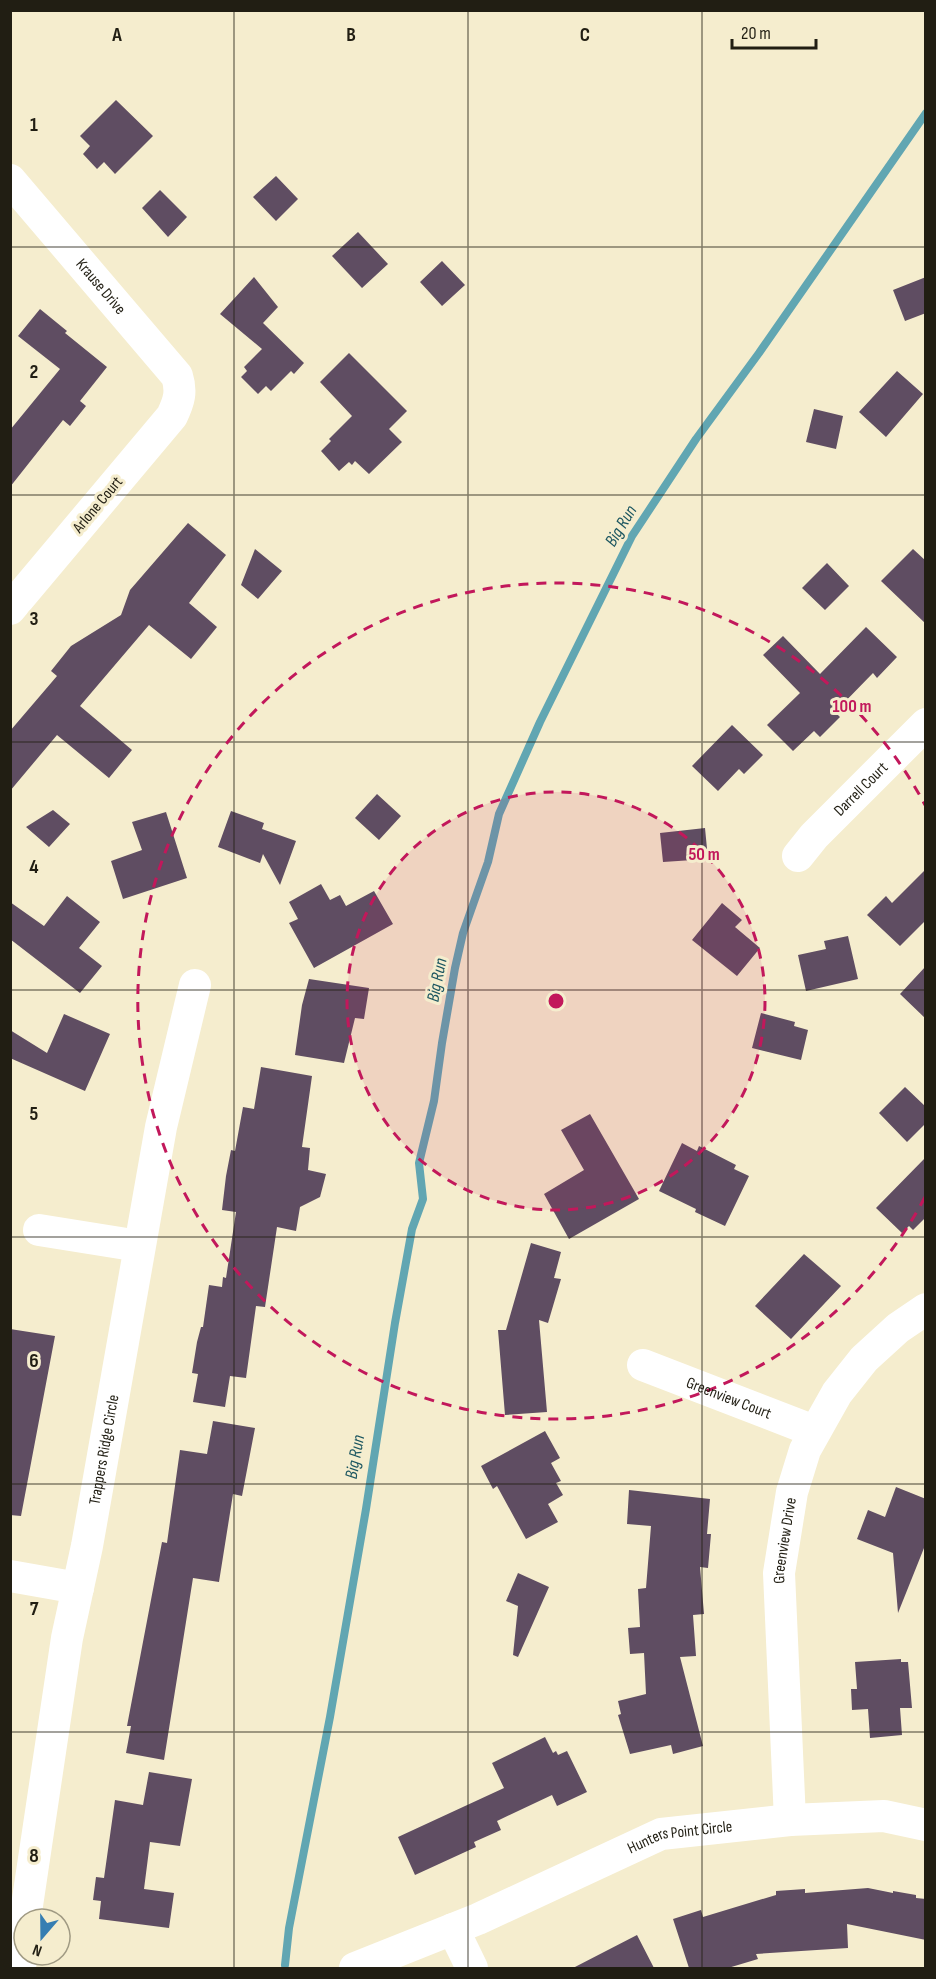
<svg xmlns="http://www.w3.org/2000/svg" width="936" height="1979" font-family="'Sofia Sans Condensed',sans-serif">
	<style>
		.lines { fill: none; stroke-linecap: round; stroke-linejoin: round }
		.stream { stroke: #61a6b2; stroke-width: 8 }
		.building { fill: #5f4d62 }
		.street { stroke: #fff; stroke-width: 32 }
		.grid { fill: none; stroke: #211e13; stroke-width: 1.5; stroke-opacity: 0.55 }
		.ring { fill: none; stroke: #c2185b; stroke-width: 3; stroke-dasharray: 10 8 }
		.labels { text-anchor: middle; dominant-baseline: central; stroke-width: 6; stroke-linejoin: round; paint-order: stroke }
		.street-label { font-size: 16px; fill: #211e13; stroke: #f5edce }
		.water-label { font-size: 18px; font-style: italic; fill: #1c5660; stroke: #f5edce }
		.grid-label { font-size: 20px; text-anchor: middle; font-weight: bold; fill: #211e13; stroke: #f5edce; stroke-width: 6; stroke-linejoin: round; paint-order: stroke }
		.centre { fill: #c2185b; stroke: #f5edce; stroke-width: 3 }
		.ring-label { font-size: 18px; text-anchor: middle; font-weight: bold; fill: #c2185b; stroke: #f5edce; stroke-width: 6; stroke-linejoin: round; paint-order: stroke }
	</style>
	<rect width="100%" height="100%" fill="#f5edce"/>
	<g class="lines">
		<path class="stream" d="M285,1965L289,1928L330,1717L366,1509L395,1323L412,1229L423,1199L419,1163L434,1101L442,1043L455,968L463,933L488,862L499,814L540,722L632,536L696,439L759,353L926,113"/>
	</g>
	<path class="building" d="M116,100L153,136L115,174L104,162L97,169L83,154L90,146L80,136Z
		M276,176L298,199L276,221L253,197Z
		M160,190L187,217L168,237L142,208Z
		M358,232L388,264L362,288L332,256Z
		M442,261L465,285L442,306L420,282Z
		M254,277L278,307L263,323L304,363L294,374L291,371L271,391L266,386L258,394L241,377L247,371L244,367L262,349L220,314Z
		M926,277V313L905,321L893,290Z
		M40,309L67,331L65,333L107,367L80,401L86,406L70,426L63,420L10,487V430L60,369L18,336Z
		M349,353L407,411L389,429L402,442L369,474L355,461L352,465L349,462L339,471L321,451L331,441L329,439L352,416L320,382Z
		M897,371L923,394L886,437L859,412Z
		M814,409L843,416L836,449L806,442Z
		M188,523L226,555L189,603L217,627L191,659L149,625L80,706L132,750L109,778L57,735L10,791V731L57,676L51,671L71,646L121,615L130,590Z
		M255,549L282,571L258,599L241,585Z
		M913,549L926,561V624L881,581Z
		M827,563L849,586L825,610L802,588Z
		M866,627L897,657L877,678L873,673L835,712L840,717L820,737L814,731L793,751L767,725L800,693L763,655L783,636L820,674Z
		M732,725L763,755L744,774L739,769L718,791L692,766Z
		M377,794L401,816L379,840L355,818Z
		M53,810L70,824L49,847L26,827Z
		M231,811L264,823L262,829L296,841L280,885L263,854L260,863L218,847Z
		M166,812L187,878L123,899L111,861L142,850L132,822Z
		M705,828L708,859L663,862L660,833Z
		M926,869V920L900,946L867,915L886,896L892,903Z
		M321,884L330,900L340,895L346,906L374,891L393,924L314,968L289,923L298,919L289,902Z
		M67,896L100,922L79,948L102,966L80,993L10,939V902L44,926Z
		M722,903L742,920L735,927L760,948L737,976L692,940Z
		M848,936L858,979L806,991L798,955L826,949L824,941Z
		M926,966V1019L900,994Z
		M309,979L369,988L364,1019L355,1018L344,1063L295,1055L302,1005Z
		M761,1013L795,1022L794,1026L808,1030L801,1060L752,1048Z
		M64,1014L110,1034L85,1091L10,1058V1030L47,1053Z
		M261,1067L312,1076L302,1147L310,1148L308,1170L326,1174L320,1197L300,1207L296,1231L277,1227L265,1307L256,1306L246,1378L230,1376L225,1407L193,1402L198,1374L192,1373L197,1342L201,1327H203L209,1285L222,1287L223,1277L226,1278L236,1212L222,1210L226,1176L231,1150L235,1151L243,1107L254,1109Z
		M905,1087L926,1107V1123L907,1142L879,1113Z
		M590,1114L639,1199L569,1239L544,1194L584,1170L561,1130Z
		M682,1143L697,1151L699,1146L736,1165L734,1169L749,1176L725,1226L695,1212L696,1209L659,1191Z
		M926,1157V1217L913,1230L909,1226L902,1233L876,1208Z
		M531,1243L561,1252L554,1278L561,1279L548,1323L539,1320L547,1412L505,1415L498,1330H506Z
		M804,1254L841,1286L791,1339L755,1306Z
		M10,1329L55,1336L21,1516L10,1515Z
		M213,1421L255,1428L242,1496L233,1494L219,1582L193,1578L164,1760L126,1753L131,1726H127L162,1542L167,1543L180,1450L207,1454Z
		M545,1431L560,1458L551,1463L561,1481L556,1483L563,1495L548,1504L558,1522L526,1539L497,1486L493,1489L481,1466Z
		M896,1487L926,1499V1543L898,1613L893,1553L857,1539L868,1510L885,1517Z
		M629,1490L710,1499L707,1534H711L708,1568L700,1567L704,1614L693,1615L696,1656L680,1657L703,1746L673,1754L671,1745L630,1754L618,1715L621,1714L618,1701L646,1694L644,1653L630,1654L628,1628L640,1627L638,1589L646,1588L651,1526L627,1524Z
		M518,1573L549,1587L518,1657L513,1655L518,1606L506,1601Z
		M901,1659V1662H908L912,1708H900L902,1735L870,1738L868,1709L852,1710L851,1689H857L855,1662Z
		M545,1737L553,1753L556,1751L558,1755L567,1751L587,1792L557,1806L552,1795L497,1821L501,1830L474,1842L476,1847L415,1875L398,1837L504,1788L492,1763Z
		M149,1772L192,1779L180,1846L150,1842L144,1889L174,1893L169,1928L99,1919L101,1901L93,1900L96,1877L104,1878L115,1800L143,1805Z
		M868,1888L893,1893V1891L916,1895V1898L926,1899V1940L847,1924L848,1948L756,1954L758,1959L728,1968H689L673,1919L701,1910L703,1917L776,1895V1891L805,1889V1893Z
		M637,1935L654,1968H573Z"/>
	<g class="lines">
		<g class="street">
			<path id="s1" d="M10,180L177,376C182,392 179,401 172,416L10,609"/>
			<path id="s2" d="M798,856L814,836L926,724"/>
			<path d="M39,1230L139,1246"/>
			<path id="s3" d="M643,1365L814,1431"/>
			<path d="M10,1576L78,1588"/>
			<path id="s4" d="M790,1820L779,1573L792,1492L805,1450L837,1393L864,1359L898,1328L926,1309"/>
			<path id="s5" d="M25,1919L67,1638L87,1546L161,1127L195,985"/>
			<path d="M453,1929L472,1968"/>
			<path d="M20,1968L24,1930"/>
			<path id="s6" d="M355,1968L478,1919L661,1834L790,1820L884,1816L926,1825"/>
		</g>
	</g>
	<path class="grid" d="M234,10V1968M468,10V1968M702,10V1968M10,247H926M10,495H926M10,742H926M10,990H926M10,1237H926M10,1484H926M10,1732H926"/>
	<circle cx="556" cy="1001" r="209" fill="#c2185b" fill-opacity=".12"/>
	<g class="ring">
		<circle cx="556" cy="1001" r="209"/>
		<path d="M925 1197A418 418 0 1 1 925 805"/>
	</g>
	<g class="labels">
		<g class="street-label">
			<text stroke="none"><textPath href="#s1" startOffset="140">Krause Drive</textPath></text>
			<text transform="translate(98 505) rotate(-50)">Arlone Court</text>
			<text stroke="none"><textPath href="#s2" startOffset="92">Darrell Court</textPath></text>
			<text stroke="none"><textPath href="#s3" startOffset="92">Greenview Court</textPath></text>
			<text stroke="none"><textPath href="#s5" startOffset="476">Trappers Ridge Circle</textPath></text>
			<text stroke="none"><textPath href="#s4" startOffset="280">Greenview Drive</textPath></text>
			<text stroke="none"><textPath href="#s6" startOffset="352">Hunters Point Circle</textPath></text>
		</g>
		<g class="water-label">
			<text transform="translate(621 526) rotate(-59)">Big Run</text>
			<text transform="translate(437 980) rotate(-79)">Big Run</text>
			<text transform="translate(355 1457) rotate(-80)">Big Run</text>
		</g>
	</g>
	<g class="grid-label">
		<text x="117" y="41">A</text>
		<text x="351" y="41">B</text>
		<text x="585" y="41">C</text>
		<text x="34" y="131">1</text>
		<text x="34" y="378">2</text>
		<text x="34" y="625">3</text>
		<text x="34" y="873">4</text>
		<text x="34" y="1120">5</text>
		<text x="34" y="1367">6</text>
		<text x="34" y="1615">7</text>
		<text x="34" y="1862">8</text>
	</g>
	<circle cx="556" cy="1001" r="9" class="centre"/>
	<g class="ring-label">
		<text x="852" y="712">100 m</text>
		<text x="704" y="860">50 m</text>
	</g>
	<rect width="936" height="1979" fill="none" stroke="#211e13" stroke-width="24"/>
	<g transform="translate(42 1937) rotate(200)"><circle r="28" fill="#f5edce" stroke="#a09a83" stroke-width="1.5"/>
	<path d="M0-4.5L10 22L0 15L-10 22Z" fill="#367eb2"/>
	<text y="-9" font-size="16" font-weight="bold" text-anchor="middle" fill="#211e13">N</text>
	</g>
	<path d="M732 39v9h84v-9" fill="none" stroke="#211e13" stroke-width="3"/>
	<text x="741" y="39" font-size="18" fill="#211e13" stroke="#f5edce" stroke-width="4.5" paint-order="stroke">20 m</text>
</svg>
